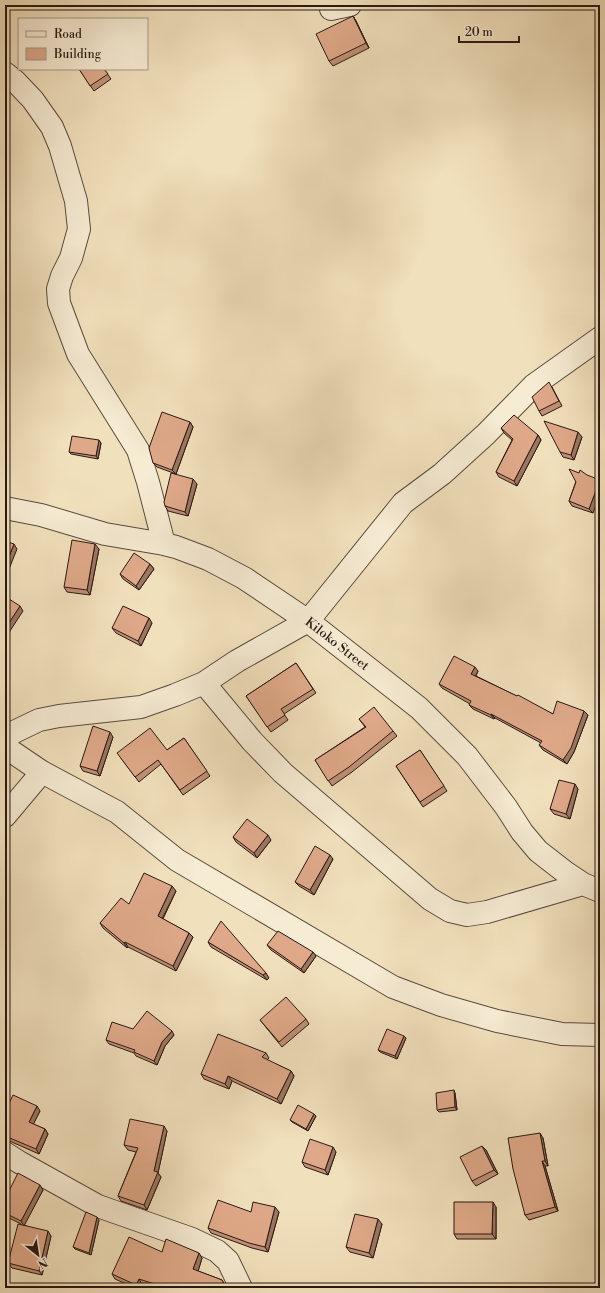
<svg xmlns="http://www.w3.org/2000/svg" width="605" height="1293" font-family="'Libre Bodoni',serif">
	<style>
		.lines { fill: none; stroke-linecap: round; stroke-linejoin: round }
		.street-casing { stroke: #5b4b3d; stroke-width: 24 }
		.street { stroke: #f6ebd3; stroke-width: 22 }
		.wall { fill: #c09176; stroke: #291913 }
		.shaded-wall { fill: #9c7660; stroke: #291913 }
		.building { fill: #dfa989; stroke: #291913 }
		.labels { text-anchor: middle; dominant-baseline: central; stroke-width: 4; stroke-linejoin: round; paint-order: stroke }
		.street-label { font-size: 13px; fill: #291913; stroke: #f6ebd3 }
	</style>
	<rect width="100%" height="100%" fill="#f1e0bc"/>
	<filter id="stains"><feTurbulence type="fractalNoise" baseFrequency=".005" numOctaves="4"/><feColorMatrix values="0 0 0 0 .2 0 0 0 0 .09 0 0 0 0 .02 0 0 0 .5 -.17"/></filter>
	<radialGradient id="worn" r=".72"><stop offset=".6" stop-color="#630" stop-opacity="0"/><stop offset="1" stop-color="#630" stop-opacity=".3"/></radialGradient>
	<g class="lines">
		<defs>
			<path id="street" d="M331,9L350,5
				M5,73L15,81L33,100L52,127L60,146L76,201L79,229L71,258L62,276L58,289L59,303L78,354L138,450L148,482L164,544
				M5,508L41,515L105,534L164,544L176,547L208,559L244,578L308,621L419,708L467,756L506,807L522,832L538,851L565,872L583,884L600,891
				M204,683L252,741L283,773L430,899L450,911L467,915L487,912L583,884
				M5,738L16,731L39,720L59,716L141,707L175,695L204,683L237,661L308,621L403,503L442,474L486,434L534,385L600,338
				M5,747L42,772L117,812L177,860L393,987L441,1005L497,1021L562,1034L600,1035
				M5,816L42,772
				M5,1153L19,1162L98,1206L192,1239L217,1251L228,1261L241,1288"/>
		</defs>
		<use href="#street" class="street-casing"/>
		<use href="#street" class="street"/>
	</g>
	<path class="wall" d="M353,16L356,21L369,48L333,66L329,61Z
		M79,69H104L111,79L94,91Z
		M552,387L562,406L542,416L539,411Z
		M190,422L193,427L176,474L157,467L153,463Z
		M501,428L538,435L541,440L517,486L499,477L496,472L512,440L504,433Z
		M582,437L574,460L563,457L560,452Z
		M101,443L98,459L71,454L69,452Z
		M579,473L593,513L572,506L569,501Z
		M197,484L188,516L168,511L165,506Z
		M99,549L90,595L67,592L64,587Z
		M150,564L154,569L139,590L123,579L120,574Z
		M152,623L141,646L116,633L112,628Z
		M296,663L316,693L284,714L288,720L271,732L246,696Z
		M478,671L476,676L553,714L584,711L588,715L574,752L567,764L543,750L539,745L541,743L495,718L494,719L473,709L469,705L470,704L442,688L439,684Z
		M359,719L393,731L397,736L352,772L332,786L315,760L365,727Z
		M113,737L100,776L83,771L80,766Z
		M184,738L210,776L183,795L161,764L139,782L121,758L167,750Z
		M420,750L447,791L423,807L396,766Z
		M578,789L570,819L554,814L550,809Z
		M233,837L271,840L257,858L236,842Z
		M333,859L314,895L299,886L295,882Z
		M176,891L163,919L189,933L193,937L176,971L128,947L127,948L103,928L100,923L129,904Z
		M208,942L269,978L267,980L211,947Z
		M267,945L316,956L304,973L271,950Z
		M306,1019L309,1024L282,1047L260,1020Z
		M133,1029L174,1035L165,1046L157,1065L136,1056L134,1053L109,1044L106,1040Z
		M404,1036L406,1038L397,1059L380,1052L378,1050Z
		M266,1053L269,1058L267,1060L291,1071L294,1076L281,1104L232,1081L229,1089L204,1079L201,1074Z
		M455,1093L457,1110L439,1112L437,1110Z
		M40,1111L33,1124L45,1129L48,1134L39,1154L5,1139V1112Z
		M316,1116L308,1131L292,1122L290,1120Z
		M167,1131L158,1173L161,1177L147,1210L121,1201L118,1196L136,1152L128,1150L124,1145Z
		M543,1138L548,1166H545L558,1211L529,1220L525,1215Z
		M486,1150L498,1174L476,1186L472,1181Z
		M336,1152L328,1175L305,1167L302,1162Z
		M5,1188L9,1191L43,1190L24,1225L51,1236L42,1275L12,1268L8,1263L21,1224L5,1216Z
		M496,1207V1239H457L454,1234Z
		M251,1212H279L268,1252L252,1248L211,1233L208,1228Z
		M99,1220L91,1255L75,1249L73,1247Z
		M382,1224L373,1258L350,1252L346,1247Z
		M162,1252L202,1258L198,1271L222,1280L227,1288H154L142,1284L141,1288H135L115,1279L112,1274Z"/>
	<path class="shaded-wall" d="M353,16L356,21L369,48L366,43Z
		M190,422L193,427L176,474L172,470Z
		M578,432L582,437L574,460L571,455Z
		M538,435L541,440L517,486L514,481Z
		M99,440L101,443L98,459L96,456Z
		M193,479L197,484L188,516L185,512Z
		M600,480V494L593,513L589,509Z
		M14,544L17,549L7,574L5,570V566Z
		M95,544L99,549L90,595L87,590Z
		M150,564L154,569L139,590L136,586Z
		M20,606L23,611L8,634L5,629Z
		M149,618L152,623L141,646L138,641Z
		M475,667L478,671L474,679L471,674Z
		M584,711L588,715L574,752L567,764L563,760Z
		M491,715V714L495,718L494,719Z
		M110,732L113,737L100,776L97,771Z
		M575,784L578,789L570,819L566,814Z
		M268,835L271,840L257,858L254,853Z
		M330,855L333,859L314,895L310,890Z
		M172,886L176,891L161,921L158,916Z
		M189,933L193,937L176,971L173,966Z
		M125,942L128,947L127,948L124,943Z
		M313,952L316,956L304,973L301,969Z
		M266,973L269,978L267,980L263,975Z
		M172,1031L174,1035L165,1046L157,1065L154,1061L162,1042Z
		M404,1036L406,1038L397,1059L395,1056Z
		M291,1071L294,1076L281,1104L277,1099Z
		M228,1076L232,1081L229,1089L225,1084Z
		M454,1090L455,1093L457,1110L455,1107Z
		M37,1106L40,1111L32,1127L29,1122Z
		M314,1114L316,1116L308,1131L306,1129Z
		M164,1126L167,1131L158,1173L161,1177L147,1210L144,1205L154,1171Z
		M45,1129L48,1134L39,1154L36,1149Z
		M540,1133L543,1138L548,1166L545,1161Z
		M482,1146L486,1150L498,1174L494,1170Z
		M333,1147L336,1152L328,1175L325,1170Z
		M542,1161L545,1166L558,1211L555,1207Z
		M40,1185L43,1190L24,1226L21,1221Z
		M493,1202L496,1207V1239L492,1234Z
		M275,1207L279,1212L268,1252L265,1247Z
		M97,1217L99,1220L91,1255L89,1253Z
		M378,1219L382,1224L373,1258L369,1253Z
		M48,1231L51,1236L42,1275L39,1271Z
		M199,1253L202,1258L197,1275L193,1269Z
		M139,1279L142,1284L141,1288H138L136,1285Z"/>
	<path class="building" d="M353,16L366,43L329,61L316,34Z
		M79,69H104L108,74L90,86Z
		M549,382L559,401L539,411L532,397Z
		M162,412L190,422L172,470L153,463L149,448Z
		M514,415L538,435L514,481L496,472L513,439L501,428Z
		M544,421L578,432L571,455L560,452Z
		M72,436L99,440L96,456L69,452Z
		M569,469L579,473L580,470L587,475L600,480L589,509L569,501L576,482Z
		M171,473L193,479L185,512L165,506L164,502Z
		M72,540L95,544L87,590L64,587Z
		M5,541L14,544L5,566Z
		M134,553L150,564L136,586L120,574Z
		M6,597L20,606L5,629V598Z
		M123,606L149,618L138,641L112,628Z
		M454,656L475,667L471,674L517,696L518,695L553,714L557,701L584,711L571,748L563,760L539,745L542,741L491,714V715L469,705L471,701L439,684Z
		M296,663L313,689L281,709L285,715L267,727L246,696Z
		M374,707L393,731L349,767L328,781L315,760L366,727L359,719Z
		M93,726L110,732L97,771L80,766Z
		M150,728L167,750L184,738L207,771L180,790L158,760L135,777L117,753Z
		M420,750L444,786L420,802L396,766Z
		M559,780L575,784L566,814L550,809Z
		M247,819L268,835L254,853L233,837Z
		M315,846L330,855L310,890L295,882Z
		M144,873L172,886L158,916L189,933L173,966L125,942L124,943L100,923L121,898L129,904Z
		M221,921L266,973L263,975L208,942Z
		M278,931L313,952L301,969L267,945Z
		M286,997L306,1019L279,1042L260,1020Z
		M147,1011L172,1031L162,1042L154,1061L134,1052L135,1050L106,1040L112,1022L133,1029Z
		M387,1029L404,1036L395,1056L378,1050Z
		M218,1034L266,1053L262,1057L291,1071L277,1099L228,1076L225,1084L201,1074Z
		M454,1090L455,1107L437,1110L436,1093Z
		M13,1095L37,1106L29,1122L45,1129L36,1149L5,1136V1112Z
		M298,1105L314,1114L306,1129L290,1120Z
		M130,1119L164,1126L154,1171L158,1172L144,1205L118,1196L138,1148L124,1145Z
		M540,1133L545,1161H542L555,1207L525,1215L513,1169L508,1138Z
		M310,1139L333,1147L325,1170L302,1162Z
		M482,1146L494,1170L472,1181L460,1157Z
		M18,1173L40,1185L21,1221L5,1213V1188L9,1191Z
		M218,1200L251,1212L253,1202L275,1207L265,1247L249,1243L208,1228Z
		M454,1202H493L492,1234H454Z
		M86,1212L97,1217L89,1253L73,1247Z
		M355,1214L378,1219L369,1253L346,1247Z
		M18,1224L48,1231L39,1271L8,1263Z
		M129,1237L162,1252L166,1239L199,1253L193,1269L222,1280L226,1288H167L139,1279L136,1285L112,1274Z"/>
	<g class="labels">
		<g class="street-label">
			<text transform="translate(337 644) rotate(38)">Kiloko Street</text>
		</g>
	</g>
	<rect width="605" height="1293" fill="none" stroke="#f1e0bc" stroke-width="20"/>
	<rect x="6" y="6" width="593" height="1281" fill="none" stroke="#291913" stroke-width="2"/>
	<rect x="10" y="10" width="585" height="1273" fill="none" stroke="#291913"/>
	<rect x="18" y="18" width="130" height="52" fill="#f6ebd3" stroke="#a49786"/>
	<rect x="26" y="31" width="20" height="6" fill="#f6ebd3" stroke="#a49786"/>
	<text x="54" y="38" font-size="12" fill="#291913">Road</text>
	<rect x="26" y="48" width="20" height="12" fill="#dfa989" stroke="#a49786"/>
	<text x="54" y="58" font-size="12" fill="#291913">Building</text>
	<g transform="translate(38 1255) rotate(150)" stroke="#f6ebd3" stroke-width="3" paint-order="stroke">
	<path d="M0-3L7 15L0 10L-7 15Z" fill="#291913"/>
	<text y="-6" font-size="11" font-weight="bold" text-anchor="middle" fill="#291913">N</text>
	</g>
	<path d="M459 36v6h60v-6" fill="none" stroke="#291913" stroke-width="2"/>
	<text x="465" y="36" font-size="12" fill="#291913" stroke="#f6ebd3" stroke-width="3" paint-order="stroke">20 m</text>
	<rect width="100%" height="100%" filter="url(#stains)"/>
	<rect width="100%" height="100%" fill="url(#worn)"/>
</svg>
